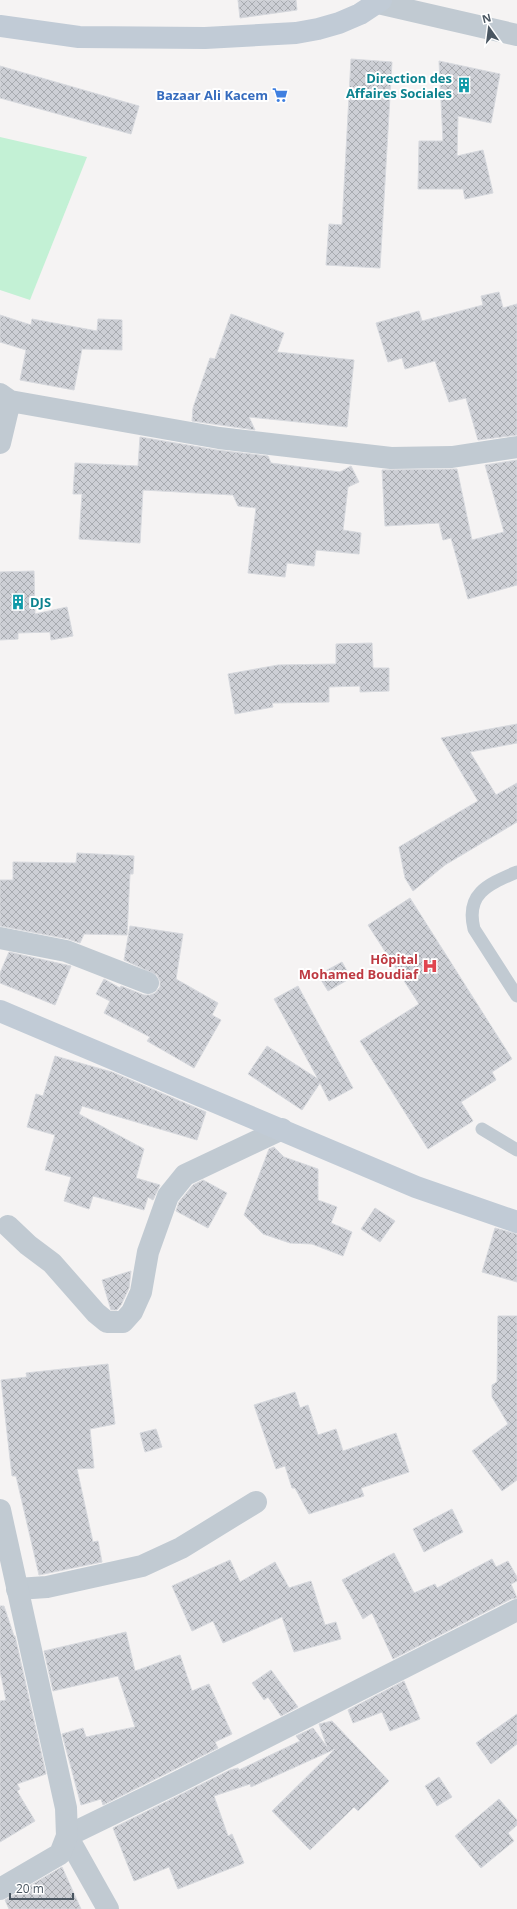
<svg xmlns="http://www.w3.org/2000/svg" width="517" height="1909" font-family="'Open Sans',sans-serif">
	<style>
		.pitch { fill: #c3f1d5 }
		.building { fill: url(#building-cross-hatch); stroke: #d7d9de }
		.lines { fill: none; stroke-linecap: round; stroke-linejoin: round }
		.service { stroke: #c1cad2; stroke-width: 13 }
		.minor { stroke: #c1cad2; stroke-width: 22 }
		.tertiary { stroke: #c1cad2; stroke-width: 22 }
		.secondary { stroke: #c1cbd6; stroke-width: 22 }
		.labels { text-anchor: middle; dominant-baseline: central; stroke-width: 4; stroke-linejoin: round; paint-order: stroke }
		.culture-label { font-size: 13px; font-weight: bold; fill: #0d838f; stroke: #fff; text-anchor: end }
		.shop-label { font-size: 13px; font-weight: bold; fill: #366cbe; stroke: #fff; text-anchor: end }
		.health-label { font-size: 13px; font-weight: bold; fill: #be3a42; stroke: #fff; text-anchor: end }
	</style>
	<defs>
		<pattern id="building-cross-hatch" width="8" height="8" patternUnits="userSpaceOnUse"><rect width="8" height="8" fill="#cdcfd5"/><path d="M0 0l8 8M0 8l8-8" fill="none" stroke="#a8abb0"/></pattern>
	</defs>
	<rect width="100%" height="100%" fill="#f5f3f3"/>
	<path class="pitch" d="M0,137L87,157L30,300L0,290Z"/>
	<path class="building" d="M238,0H296L297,10L240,18Z
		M351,59L392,62L380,268L326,265L329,224L342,225Z
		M439,61L500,74L491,123L458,116L457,156L483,150L493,193L465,199L463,189H418L419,141H443Z
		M0,66L139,106L131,134L0,98Z
		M499,292L503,308L517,304V435L478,440L466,398L449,402L435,361L405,369L402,358L388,362L376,323L419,311L422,321L483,305L481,296Z
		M231,314L284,333L277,352L354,360L347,427L249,417L255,430L192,421L193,408L210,358L215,359Z
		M0,315L31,325L32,319L97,331L98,319L122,320V350L82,349L74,390L20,380L26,350L0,342Z
		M140,437L217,450L268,456L271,463L340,472L351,466L359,482L348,487L343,530L361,533L359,554L316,550L314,566L287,563L285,577L248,573L256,508L238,506L233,495L143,490L140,543L79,539L82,494H73L75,463L138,466Z
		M517,460V585L468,599L451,538L443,540L439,523L385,526L382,470L457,469L472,540L504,532L485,465Z
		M34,571L35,614L67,607L73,636L51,640L50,632L18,633V639L0,640V572Z
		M372,643L373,668H389V691L360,692V686L329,687V702L272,703L273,707L235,714L228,674L278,665L336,664V644Z
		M517,724V743L470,752L496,795L517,783V822L445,865L413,891L405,878L399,847L478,801L441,738Z
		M77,853L134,856L133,874H130L127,935L84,934L80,943L68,939L0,926V880H13V862L76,863Z
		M410,898L512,1059L492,1072L496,1080L461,1102L473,1121L428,1149L360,1041L419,1004L368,925Z
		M130,926L183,934L176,979L218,1003L212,1015L221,1020L194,1068L147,1041L150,1037L104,1013L110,1001L96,994L104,979L120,988L121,986L144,995H150L155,993L160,987V981L157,975L124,960Z
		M9,952L71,966L55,1005L0,983V973Z
		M342,962L351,978L328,991L318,975Z
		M298,986L353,1088L329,1101L320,1083L302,1110L248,1074L267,1046L318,1079L274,999Z
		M55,1056L112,1072L206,1112L197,1140L82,1106L79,1114L144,1149L136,1178L160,1185L153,1200L148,1197L144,1210L93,1196L89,1209L64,1201L71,1177L45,1170L55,1135L27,1127L36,1094L43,1096Z
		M274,1147L284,1157L318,1169V1200L337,1207L331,1223L352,1232L343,1256L312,1244L290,1243L263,1234L244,1215L269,1149Z
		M203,1180L227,1193L208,1228L176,1211L179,1202L193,1185Z
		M375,1208L395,1221L380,1242L361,1229Z
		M495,1228L517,1234V1282L482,1272Z
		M131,1271L129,1288L121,1305L117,1310H111L102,1280Z
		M498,1316H517V1480L502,1491L472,1451L508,1424L492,1397V1385L497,1382Z
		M108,1364L115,1424L90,1429L94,1468L77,1469L93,1542L98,1541L102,1562L39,1575L16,1476H12L1,1380L27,1377L26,1373Z
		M295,1392L300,1408L308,1405L318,1435L336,1429L343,1451L396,1433L409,1472L361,1488L364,1496L309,1514L295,1488H292L285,1466L276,1469L254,1405Z
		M156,1429L162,1447L145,1452L140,1433Z
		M452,1509L463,1532L424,1552L413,1529Z
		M394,1553L414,1593L435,1584L437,1588L492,1559L496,1567L508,1561L517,1577V1581L511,1584L517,1598L511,1599L393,1659L372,1613L363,1619L342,1580Z
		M230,1560L240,1582L275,1562L289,1588L311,1581L325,1625L336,1622L341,1639L294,1652L282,1617L223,1643L213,1621L192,1631L172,1586Z
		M0,1606H4L14,1636H15L46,1774L17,1784L20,1789L17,1791L35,1821L0,1842V1701L6,1700L0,1671Z
		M126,1632L135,1671L180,1655L192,1691L209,1684L232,1734L215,1742L218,1748L103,1805L101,1799L81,1805L62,1734L83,1728L86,1737L135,1727L118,1676L53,1691L44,1651Z
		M271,1670L298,1707L281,1716L268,1697L264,1700L252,1683Z
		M404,1681L420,1719L390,1731L382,1712L353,1723L348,1710Z
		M517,1714V1744L491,1764L476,1743Z
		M332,1721L389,1781L358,1811L354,1807L310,1850L272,1811L335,1749L251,1787L250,1784L214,1796L228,1836L232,1834L244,1863L178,1889L169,1867L134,1881L113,1828L230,1770L238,1768L239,1770L300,1741L296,1736L313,1728L327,1747L319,1724Z
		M439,1777L452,1797L437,1806L425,1786Z
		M499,1799L517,1820V1825L508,1833L514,1841L481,1868L455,1836Z
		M62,1867L81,1909H9L5,1900Z"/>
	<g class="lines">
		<path class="service" d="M517,872C489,884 465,893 474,929L517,996
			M482,1129L517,1150"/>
		<path class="minor" d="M378,3L517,35
			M0,394L10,401L219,438L391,458L452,457L517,447
			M0,443L10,401
			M0,938L66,951L148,983
			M8,1226L28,1245L52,1263L96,1313L107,1322H123L132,1312L141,1292L148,1252L168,1196L185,1175L282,1129
			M17,1589L47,1587L142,1566L181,1548L256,1502
			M108,1909L67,1836L178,1782L517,1610"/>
		<path class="tertiary" d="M0,1510L66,1808L67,1836L60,1854L0,1889"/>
		<path class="secondary" d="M0,26L79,37L205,38L296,33L318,29L339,23L360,14L381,0
			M0,1011L416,1187L517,1222"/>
	</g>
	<defs>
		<symbol id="building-bare" viewBox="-9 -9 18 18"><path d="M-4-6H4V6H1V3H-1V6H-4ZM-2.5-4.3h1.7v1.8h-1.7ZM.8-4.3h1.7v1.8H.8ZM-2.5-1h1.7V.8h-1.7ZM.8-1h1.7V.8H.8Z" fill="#0f9aa8" stroke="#fff" stroke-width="2.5" paint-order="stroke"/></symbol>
		<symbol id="supermarket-bare" viewBox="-9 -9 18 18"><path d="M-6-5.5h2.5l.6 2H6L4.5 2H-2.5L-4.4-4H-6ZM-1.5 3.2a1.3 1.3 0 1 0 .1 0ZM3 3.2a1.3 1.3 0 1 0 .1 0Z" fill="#3f7fe0" stroke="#fff" stroke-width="2.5" paint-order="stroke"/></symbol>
		<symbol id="hospital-bare" viewBox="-9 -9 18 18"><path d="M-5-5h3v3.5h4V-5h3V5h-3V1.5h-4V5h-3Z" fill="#e0444e" stroke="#fff" stroke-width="2.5" paint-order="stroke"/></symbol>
	</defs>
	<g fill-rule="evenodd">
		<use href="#building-bare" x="453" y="74" width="22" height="22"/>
		<use href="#supermarket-bare" x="269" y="84" width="22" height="22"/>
		<use href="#building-bare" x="7" y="591" width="22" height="22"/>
		<use href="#hospital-bare" x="419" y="955" width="22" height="22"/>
	</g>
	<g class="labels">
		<g class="culture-label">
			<text x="452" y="78">Direction des<tspan x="452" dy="15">Affaires Sociales</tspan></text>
			<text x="30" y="602" text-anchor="start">DJS</text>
		</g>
		<g class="shop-label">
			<text x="268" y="95">Bazaar Ali Kacem</text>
		</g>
		<g class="health-label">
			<text x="418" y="959">Hôpital<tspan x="418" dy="15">Mohamed Boudiaf</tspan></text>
		</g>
	</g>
	<g transform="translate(489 28) rotate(346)" stroke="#ffffff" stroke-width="3" paint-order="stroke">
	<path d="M0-3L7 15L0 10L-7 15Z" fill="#4a5661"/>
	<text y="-6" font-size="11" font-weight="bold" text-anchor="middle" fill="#4a5661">N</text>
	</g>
	<path d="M10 1893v6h63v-6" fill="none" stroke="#4a5661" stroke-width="2"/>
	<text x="16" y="1893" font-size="12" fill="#4a5661" stroke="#ffffff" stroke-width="3" paint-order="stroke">20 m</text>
</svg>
